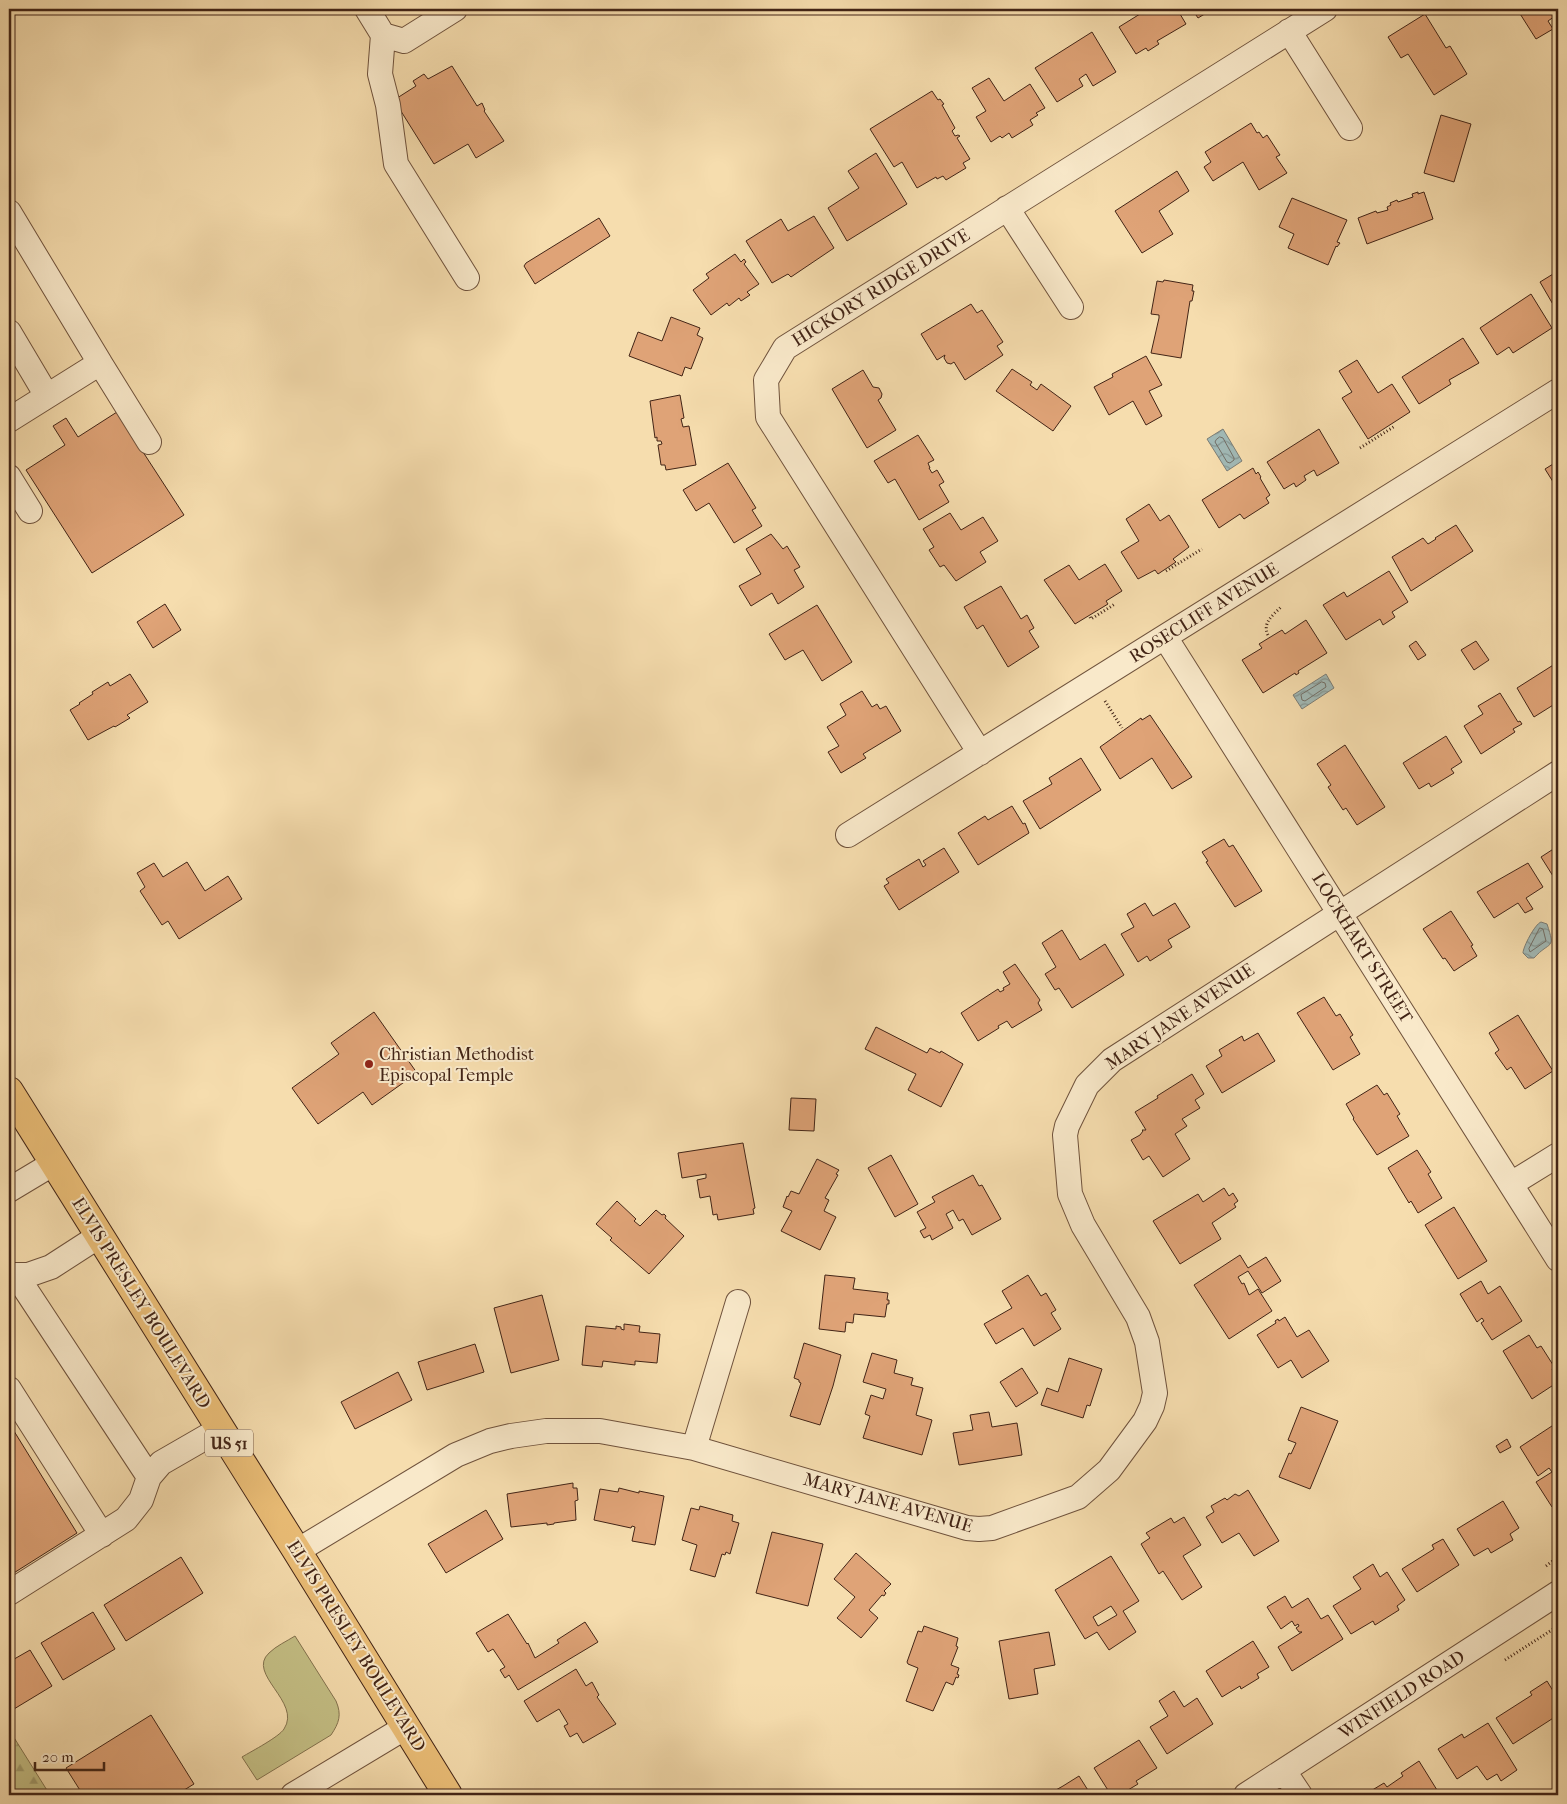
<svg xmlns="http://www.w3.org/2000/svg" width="1567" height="1804" font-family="'IM FELL French Canon',serif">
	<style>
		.green { fill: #c4bf85; stroke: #83724e }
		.forest { fill: url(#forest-firs); stroke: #83724e }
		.water { fill: url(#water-waves); stroke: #7b7d76 }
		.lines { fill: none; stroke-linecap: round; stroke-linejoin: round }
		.shore { stroke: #726e66; stroke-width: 1 }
		.building { fill: #dfa377; stroke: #422416; fill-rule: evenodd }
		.minor-casing { stroke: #6f523c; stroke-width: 26 }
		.major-casing { stroke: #422416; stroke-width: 30 }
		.path { stroke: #422416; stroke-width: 3; stroke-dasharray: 1 2.5; stroke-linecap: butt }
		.minor { stroke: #f9e9ca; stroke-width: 24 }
		.major { stroke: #ebbe77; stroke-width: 28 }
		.poi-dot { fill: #8f2418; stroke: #f9e9ca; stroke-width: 2 }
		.labels { text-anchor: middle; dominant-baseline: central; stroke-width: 4; stroke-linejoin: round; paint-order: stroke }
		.shield { fill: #f9e9ca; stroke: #795f4c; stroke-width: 1 }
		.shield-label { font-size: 16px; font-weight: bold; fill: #422416 }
		.street-label { font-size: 18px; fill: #422416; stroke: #f9e9ca }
		.poi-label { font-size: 18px; fill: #422416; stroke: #f9e9ca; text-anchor: start }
	</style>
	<defs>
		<pattern id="forest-firs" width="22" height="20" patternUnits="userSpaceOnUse" patternTransform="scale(1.25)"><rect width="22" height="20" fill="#c4bf85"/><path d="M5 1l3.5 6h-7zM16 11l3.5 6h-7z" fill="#a19b6c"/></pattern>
		<pattern id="water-waves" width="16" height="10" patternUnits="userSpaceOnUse" patternTransform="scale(1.25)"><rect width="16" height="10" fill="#a1b9b6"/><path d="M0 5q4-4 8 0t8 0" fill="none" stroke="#859693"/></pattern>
	</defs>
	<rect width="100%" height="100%" fill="#f6ddae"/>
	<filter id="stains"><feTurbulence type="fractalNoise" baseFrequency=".004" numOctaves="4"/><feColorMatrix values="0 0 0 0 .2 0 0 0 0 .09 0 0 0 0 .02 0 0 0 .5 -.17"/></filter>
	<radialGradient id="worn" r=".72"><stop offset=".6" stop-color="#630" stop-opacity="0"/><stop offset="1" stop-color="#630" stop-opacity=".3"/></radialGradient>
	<path class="green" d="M295,1636L336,1701C342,1715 339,1723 331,1735L257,1780L242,1757C252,1751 279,1737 284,1729C302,1702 246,1674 269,1653C276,1646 287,1641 295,1636Z"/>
	<path class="forest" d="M13,1736L50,1795H9V1739Z"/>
	<path class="water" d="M1223,429L1242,461L1227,471L1207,439Z
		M1326,674L1334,688L1302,709L1293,695Z
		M1541,922L1547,924C1556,951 1550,940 1534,958H1528L1523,953C1523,947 1535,924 1541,922Z"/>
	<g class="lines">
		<path class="shore" d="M1220,437L1223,438L1234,458V460L1230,463L1227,462L1215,442L1216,440Z
			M1322,682L1325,683L1326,687L1305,701L1302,700L1301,695Z
			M1540,928L1543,929L1546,941L1530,952L1529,949Z"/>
	</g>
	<path class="building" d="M1148,9H1177L1186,24L1157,41L1159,44L1148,51L1146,48L1136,54L1119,27Z
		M1192,9H1213L1198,18Z
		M1517,9H1558V14L1548,21L1553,29L1536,39Z
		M1425,14L1446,48L1450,46L1467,74L1434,95L1408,54L1401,58L1388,37Z
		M1092,32L1116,72L1093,86L1086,74L1079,79L1083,86L1057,102L1035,68Z
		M452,66L477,106L482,103L485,110L484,111L504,141L476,158L468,144L434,164L394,100L416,86L413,81L424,74L428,79Z
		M989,78L1004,101L1030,84L1045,108L1036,113L1038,115L1030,120L1033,125L1012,138L1009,133L1002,138L1000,136L991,142L976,117L986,111L972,88Z
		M932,91L938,100L940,99L944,104L942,105L955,128L952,131L955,136L958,135L960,136L957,138L970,159L963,163L966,168L946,180L943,176L937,179L936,177L917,188L902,162L894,167L870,129Z
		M1441,115L1471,124L1454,182L1424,173Z
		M1251,123L1257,133L1259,132L1263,138L1267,135L1280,155L1276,157L1287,173L1259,190L1243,162L1213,181L1204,167L1211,162L1205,152Z
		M876,153L907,204L847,241L828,208L859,188L848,171Z
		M1177,171L1189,191L1159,211L1173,234L1142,253L1115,211Z
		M1418,192V194L1424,192L1433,219L1367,244L1358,218L1376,211L1377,213L1388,210L1387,207L1391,205L1390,203L1397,200L1398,202L1413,197L1412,194Z
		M1292,198L1347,220L1337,242L1340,243L1337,247L1336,246L1328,265L1288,248L1294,234L1279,227Z
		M814,216L834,248L791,277L788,274L772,283L746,241L781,219L788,231Z
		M599,218L610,236L535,284L524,266L526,263Z
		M735,254L741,262L744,259L746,262L744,264L759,284L747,292L750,295L741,301L739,298L729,306L727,303L711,315L693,290L709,278L706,274Z
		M1558,271V313L1540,282Z
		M1164,280L1193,285L1192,291H1194L1192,301H1190L1181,358L1151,353L1159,318V315L1151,314L1157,281L1163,282Z
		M1531,294L1552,328L1513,353L1509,347L1497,355L1480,328Z
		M971,304L977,313L982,310L1003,342L997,346L1003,355L965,380L954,362L951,364L947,363L944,358L945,355L937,360L921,334Z
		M671,317L700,328L697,335L703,338L691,369L685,367L682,376L629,356L638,332L662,341Z
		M1463,338L1479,363L1449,380L1451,384L1419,404L1402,377Z
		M1146,356L1162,385L1149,391L1162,416L1146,425L1133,401L1109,415L1094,387L1113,377L1112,374Z
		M1357,360L1378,393L1392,384L1410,412L1368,439L1342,398L1352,392L1339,371Z
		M1012,369L1032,382L1030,385L1037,390L1041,384L1071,406L1053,431L996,391Z
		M863,370L873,387L879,388L882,394L881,398L878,400L896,430L867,448L832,389Z
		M680,395L684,418L681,419L683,427L689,426L696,465L666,470L665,465H661L658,445L662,444L661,441H657V437L655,438L650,401Z
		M117,412L184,515L92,573L26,470L65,445L53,426L66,418L78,437Z
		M1319,429L1339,463L1317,476L1314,470L1304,476L1306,480L1296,487L1294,483L1284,489L1267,462Z
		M918,435L934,460L928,463L930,468H929L932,473L937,470L944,482L939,485L949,502L919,520L895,479L888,483L874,461Z
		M1558,461V490H1556L1554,486L1555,485L1545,469Z
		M728,463L756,508L752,510L762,526L734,543L709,503L696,511L683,490Z
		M1253,468L1256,474L1258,472L1261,477L1260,478L1270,495L1266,498L1269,503L1244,519L1240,514L1219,528L1202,500Z
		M1149,504L1160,521L1169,515L1189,547L1173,559L1176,562L1158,574L1155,570L1138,579L1121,552L1139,541L1126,519Z
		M950,513L961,530L983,517L998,541L980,552L986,562L956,581L944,565L940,567L929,550L934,547L923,529Z
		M1456,525L1473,551L1411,591L1392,557L1423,538L1428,544L1436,539L1435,538Z
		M771,534L783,549L787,546L800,567L794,570L804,587L778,604L772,593L751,606L739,586L761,574L746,549Z
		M1105,564L1122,591L1106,601L1108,604L1075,624L1044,580L1069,565L1079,580Z
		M1389,571L1408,602L1392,612L1395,617L1383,625L1380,619L1346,640L1323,605L1344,592L1347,597Z
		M1001,586L1021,619L1027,615L1034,628L1029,631L1039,647L1008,667L983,625L977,629L964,607Z
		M165,604L181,630L153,648L137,622Z
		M817,605L852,662L822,681L803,650L785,660L769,634Z
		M1306,620L1327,653L1298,671L1299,673L1296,675L1295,673L1263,693L1242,660L1262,648L1259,644L1277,633L1282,630L1285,634Z
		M1416,641L1426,655L1418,660L1409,646Z
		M1476,641L1489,660L1474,670L1461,650Z
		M1558,662V702L1534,717L1517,688Z
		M130,674L148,702L127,715L130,718L115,727L114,726L88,740L70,710L80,704L79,703L93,694L92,692L108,682L110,686Z
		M862,691L872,707L877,704L880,709L886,706L901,731L863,754L866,758L841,773L828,752L839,746L827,727L846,715L840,704Z
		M1500,693L1518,722L1520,721L1522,724L1513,729L1515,732L1481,754L1464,726L1483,714L1478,706Z
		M1150,715L1192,777L1172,789L1152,758L1120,779L1100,747L1141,718L1142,720Z
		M1446,736L1462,762L1451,769L1454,773L1431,787L1429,783L1419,789L1403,763Z
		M1345,745L1385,807L1357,825L1346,808L1343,810L1328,787L1331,785L1317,764Z
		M1081,758L1101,790L1040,829L1023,801L1052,784L1049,778Z
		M1012,806L1023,824L1025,823L1029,833L978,865L958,833L985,816L988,820Z
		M1224,839L1229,847L1233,845L1262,891L1235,907L1206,862L1208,861L1202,852Z
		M1558,844V884L1541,857L1558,846Z
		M944,848L959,872L899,910L884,886L889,883L886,879L919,859L923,867L926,865L923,861Z
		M187,862L205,891L228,876L242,899L179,939L168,921L162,925L140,891L145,887L137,873L154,863L163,877Z
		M1528,863L1543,887L1526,898L1533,909L1525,913L1518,903L1494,918L1477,892Z
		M1145,903L1153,916L1175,903L1190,927L1168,940L1172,947L1150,961L1147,956L1138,962L1121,934L1134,927L1127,914Z
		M1451,911L1473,945L1471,946L1477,956L1454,971L1445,958L1443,959L1423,929Z
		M1062,930L1080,960L1105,944L1124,975L1072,1008L1059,988L1055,990L1045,974L1056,967L1042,943Z
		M1015,964L1040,1000L1038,1003L1042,1010L1012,1028L1007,1021L998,1026L999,1028L978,1041L961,1013L998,989L1000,992L1004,990L1003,988L1010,984L1003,972Z
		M1324,997L1336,1016L1340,1014L1353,1035L1350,1037L1360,1054L1333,1070L1297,1013Z
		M374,1012L417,1073L372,1105L363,1092L318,1124L292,1088L339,1054L331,1043Z
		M1518,1015L1553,1071L1525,1089L1511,1067L1507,1070L1495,1053L1499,1050L1489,1033Z
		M876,1027L927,1053L930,1048L940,1053L941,1051L963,1064L941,1107L908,1090L916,1074L865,1049Z
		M1258,1033L1275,1061L1222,1093L1206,1066L1222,1056L1219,1050L1242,1036L1244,1041Z
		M1192,1074L1204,1094L1195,1100L1200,1108L1182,1119L1187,1126L1175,1134L1190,1159L1163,1177L1149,1156L1143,1160L1131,1140L1140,1135L1143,1131L1142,1130H1146L1135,1112L1158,1098L1157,1096Z
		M1377,1085L1384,1095L1387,1093L1400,1114L1397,1116L1409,1136L1377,1155L1353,1119L1354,1118L1346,1104Z
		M791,1098L816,1099L814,1131L789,1130Z
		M743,1143L755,1208L753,1209L754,1214L718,1220L717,1214L713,1215L710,1196L700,1198L697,1180L706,1178V1174L682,1178L678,1153Z
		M1417,1150L1431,1172L1428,1174L1442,1198L1418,1213L1411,1201L1409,1203L1388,1168Z
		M891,1155L918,1204L895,1217L868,1168Z
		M817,1159L839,1170L836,1174L838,1175L825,1198L829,1200L824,1211L836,1217L820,1250L781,1231L792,1211L783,1207L787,1196L788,1197L791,1191L799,1194Z
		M973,1175L979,1186L982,1185L1001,1219L972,1235L963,1219L959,1221L953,1210L946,1214L953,1228L932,1240L930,1235L924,1238L920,1231L926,1228L917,1212L935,1202L932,1197Z
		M1224,1188L1229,1196L1233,1193L1238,1201L1234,1204L1236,1207L1212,1223L1221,1239L1180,1264L1153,1221L1198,1194L1203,1202Z
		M617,1201L636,1219L634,1221L640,1226L656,1210L662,1215L664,1214L666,1216L665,1218L684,1236L649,1274L610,1240L612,1238L596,1224Z
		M1454,1207L1487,1261L1458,1279L1425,1225Z
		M1240,1255L1248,1268L1266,1257L1281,1281L1262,1293L1248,1271L1238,1277L1242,1284L1244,1283L1249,1295L1258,1289L1272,1311L1229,1339L1194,1285Z
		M825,1275L855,1278L853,1289L888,1293L887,1300H889V1304H887L885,1317L854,1314L853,1323L846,1322L845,1332L819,1329Z
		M1028,1275L1041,1296L1046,1293L1056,1310L1051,1313L1061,1329L1034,1346L1023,1328L996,1344L984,1324L1012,1308L1002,1291Z
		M1481,1281L1488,1294L1500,1286L1522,1321L1492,1340L1481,1323L1484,1321L1482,1318L1477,1322L1460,1294Z
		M542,1295L559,1360L511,1373L494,1308Z
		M1285,1317L1297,1337L1309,1330L1329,1361L1302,1378L1291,1360L1278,1368L1257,1335L1276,1323L1275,1321L1278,1319L1279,1321Z
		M624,1324L640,1326L639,1332L660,1334L657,1363L635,1361V1365L603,1361L602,1367L582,1365L586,1326L616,1329V1326L621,1327V1329L624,1330Z
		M1529,1335L1537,1348L1541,1346L1555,1368L1552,1369L1558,1380V1382L1532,1399L1503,1351Z
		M804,1343L841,1355L833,1386L820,1425L790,1416L801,1383L799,1382V1380L794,1378Z
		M475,1344L484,1372L427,1390L418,1362Z
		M872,1353L897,1360L894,1373L913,1378L911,1385L923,1388L916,1415L932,1420L922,1455L863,1438L870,1416L865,1414L871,1395L883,1399L886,1389L863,1382Z
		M1069,1358L1102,1369L1090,1406L1087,1405L1083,1418L1041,1405L1047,1388L1058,1392Z
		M1022,1368L1038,1393L1016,1407L1000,1382Z
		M398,1372L412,1400L355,1429L341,1402Z
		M1301,1407L1338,1421L1310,1489L1279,1477L1289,1453L1291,1454L1296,1443L1288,1440Z
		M989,1412L992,1427L1017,1423L1022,1455L959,1465L953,1433L973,1430L970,1415Z
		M1558,1422V1503L1552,1507L1536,1482L1552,1472L1549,1468L1538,1476L1520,1447Z
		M9,1423L77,1533L9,1576Z
		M1507,1439L1511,1447L1500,1453L1496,1446Z
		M573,1483V1488H577L578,1500L575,1501L576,1520L554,1523V1524L547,1525V1523L511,1527L507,1494Z
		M619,1488L639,1493V1491L664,1496L655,1545L632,1541L635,1527L632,1526L631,1528L594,1520L600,1489L618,1492Z
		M1248,1490L1279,1541L1254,1556L1239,1533L1222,1543L1206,1517L1214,1512L1211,1506L1225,1498L1227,1500L1235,1494L1239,1496Z
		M1503,1501L1519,1528L1510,1534L1513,1540L1491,1553L1488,1548L1474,1556L1457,1529Z
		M700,1506L733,1515L732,1521L739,1523L730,1554L726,1552L725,1555L722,1554L715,1577L690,1570L697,1545L682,1540L691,1508L699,1510Z
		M486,1510L503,1539L446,1573L428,1544Z
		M1184,1517L1201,1545L1183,1556L1202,1587L1182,1600L1163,1571L1159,1574L1141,1544L1150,1538L1146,1533L1171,1518L1174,1523Z
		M772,1532L823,1544L808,1606L756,1593Z
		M1443,1539L1459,1565L1417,1592L1402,1569L1434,1549L1432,1545Z
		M856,1553L891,1584L884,1591L886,1593L884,1596L882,1595L869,1610L878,1618L861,1638L837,1618L855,1597L834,1579Z
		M1111,1556L1139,1601L1123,1611L1136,1632L1109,1650L1097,1632L1085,1639L1055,1590ZM1111,1606L1117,1615L1098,1626L1093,1617Z
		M181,1557L203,1593L126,1641L104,1605Z
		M1373,1564L1380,1577L1387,1572L1405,1600L1397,1606L1399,1610L1375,1625L1373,1621L1351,1634L1333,1606L1361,1589L1353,1577Z
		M1285,1596L1292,1608L1308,1598L1321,1619L1328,1615L1343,1639L1292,1671L1278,1647L1302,1632H1299L1296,1628L1299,1626L1298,1624L1295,1626L1292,1621L1281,1629L1267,1607Z
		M93,1612L115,1649L63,1680L41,1643Z
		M508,1614L527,1644L528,1643L535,1658L559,1643L557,1640L585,1622L598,1642L518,1690L509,1675L505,1678L500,1670L505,1667L493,1649L488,1652L476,1633Z
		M924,1626L958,1638L956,1646L958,1647L951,1665L959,1668L957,1674L959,1675L958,1678L956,1677L953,1685L946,1682L933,1711L906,1701L918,1668L908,1664L907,1662L918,1631L922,1632Z
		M1049,1632L1055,1665L1034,1669L1038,1694L1009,1699L999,1641Z
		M1253,1641L1269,1667L1257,1674L1259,1678L1241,1689L1240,1686L1222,1697L1206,1671Z
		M30,1650L52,1686L9,1712V1662Z
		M576,1669L586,1686L592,1682L599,1695L597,1697L616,1724L583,1743L577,1733L570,1737L564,1726L568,1724L559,1709L537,1722L524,1701Z
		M1547,1681L1558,1699V1715L1513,1744L1496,1718L1532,1695L1530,1692Z
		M1174,1691L1184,1707L1197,1698L1213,1724L1167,1754L1150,1727L1168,1716L1159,1701Z
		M151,1715L194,1784L176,1795H83L66,1768Z
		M1488,1723L1517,1770L1501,1781L1497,1774L1487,1780L1477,1766L1457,1779L1438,1749L1462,1734L1464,1738Z
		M1139,1740L1157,1768L1136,1781L1138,1784L1123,1793L1121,1790L1111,1795L1094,1768Z
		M1419,1761L1437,1790L1429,1795H1371L1369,1792L1384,1783L1387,1787L1403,1776L1401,1773Z
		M1079,1776L1091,1795H1047L1063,1786Z"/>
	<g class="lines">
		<defs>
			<path id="minor" d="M367,9L383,35L404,41L455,9
				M1289,31L1350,128
				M383,35L380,74L388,105L396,164L467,278
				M1007,208L1071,307
				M9,212L100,363L9,420
				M9,332L47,396
				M100,363L149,442
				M9,477L30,511
				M1165,637C1297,844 1427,1052 1558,1259
				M980,753L768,417L766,380L785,348L1325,9
				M848,835L1558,391
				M1511,1184L1558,1155
				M9,1190L54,1163
				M9,1275H28L51,1267L99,1236
				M16,1275L149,1477
				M9,1389L102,1535
				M694,1448L738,1302
				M297,1551L456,1455L490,1441L511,1436L546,1431H600L694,1448L967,1528L979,1529L992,1528L1078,1497L1109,1470L1145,1421L1152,1406L1155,1393L1147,1342L1138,1317L1083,1225L1070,1194L1065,1135L1067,1126L1087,1085L1112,1060L1558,773
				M9,1593L126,1519L141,1500L149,1477L161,1463L220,1429
				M1284,1771L1300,1795
				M293,1795L406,1727
				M1246,1795L1558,1593"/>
			<path id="major" d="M9,1091L297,1551L448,1795"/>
		</defs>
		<use href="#minor" class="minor-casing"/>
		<use href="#major" class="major-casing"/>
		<path class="path" d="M1360,448L1395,426
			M1166,571L1202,549
			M1090,617L1091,619L1115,604
			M1268,635C1262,623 1273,615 1281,607
			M1105,701L1122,728
			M1546,1566L1558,1557
			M1505,1660L1558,1626"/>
		<use href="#minor" class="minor"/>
		<use href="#major" class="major"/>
	</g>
	<circle class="poi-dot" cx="369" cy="1064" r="5"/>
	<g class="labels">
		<rect class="shield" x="205" y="1429.5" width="48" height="27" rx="4"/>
		<g class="shield-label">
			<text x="229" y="1443">US 51</text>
		</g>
		<g class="street-label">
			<text transform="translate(881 288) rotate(-32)">HICKORY RIDGE DRIVE</text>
			<text transform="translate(1204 613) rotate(-32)">ROSECLIFF AVENUE</text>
			<text transform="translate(1362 948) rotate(58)">LOCKHART STREET</text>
			<text transform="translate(1180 1017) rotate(-34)">MARY JANE AVENUE</text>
			<text transform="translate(141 1303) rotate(58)">ELVIS PRESLEY BOULEVARD</text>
			<text transform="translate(888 1503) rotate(16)">MARY JANE AVENUE</text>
			<text transform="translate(356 1646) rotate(58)">ELVIS PRESLEY BOULEVARD</text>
			<text transform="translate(1402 1695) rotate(-33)">WINFIELD ROAD</text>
		</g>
		<g class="poi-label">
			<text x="379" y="1054">Christian Methodist<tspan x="379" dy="21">Episcopal Temple</tspan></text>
		</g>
	</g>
	<rect width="1567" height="1804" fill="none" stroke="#f6ddae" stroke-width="30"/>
	<rect x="10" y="10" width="1547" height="1784" fill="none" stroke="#422416" stroke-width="2.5"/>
	<rect x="15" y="15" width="1537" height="1774" fill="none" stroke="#422416"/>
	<path d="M35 1762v8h69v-8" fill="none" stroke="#422416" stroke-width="2.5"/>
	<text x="42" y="1762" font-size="15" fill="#422416" stroke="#f9e9ca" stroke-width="4" paint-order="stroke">20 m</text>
	<rect width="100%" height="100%" filter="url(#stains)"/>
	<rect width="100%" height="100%" fill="url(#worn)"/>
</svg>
